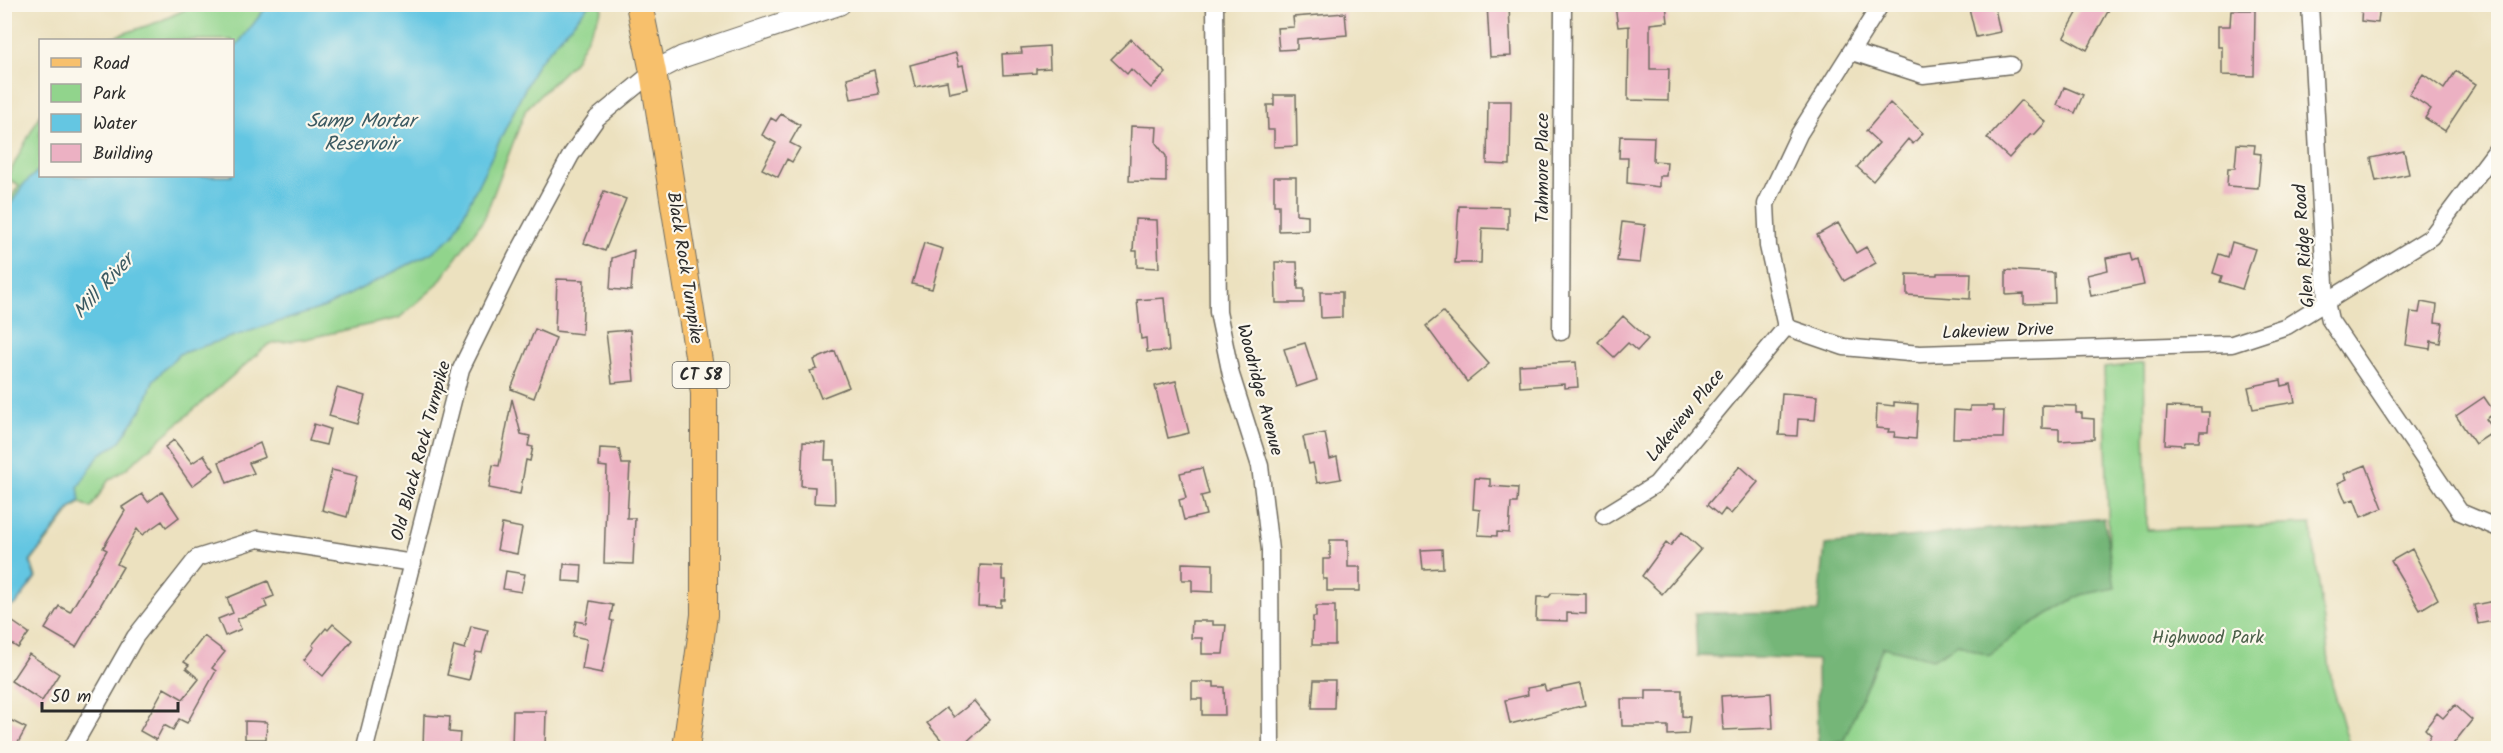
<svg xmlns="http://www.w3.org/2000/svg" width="2503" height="753" font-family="Kalam,sans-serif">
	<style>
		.green { fill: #91d48c; stroke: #5e805c; stroke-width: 1.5 }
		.forest { fill: #74b678; stroke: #507052; stroke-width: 1.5 }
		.water { fill: #64c6e2; stroke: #487886; stroke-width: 1.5 }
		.building { fill: #ecb1c3 }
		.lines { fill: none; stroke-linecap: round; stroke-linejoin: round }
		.minor-casing { stroke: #6f6b5f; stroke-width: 19 }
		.tertiary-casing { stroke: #6f6b5f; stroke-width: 23 }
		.primary-casing { stroke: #6f6b5f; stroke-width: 28 }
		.minor { stroke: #fff; stroke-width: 16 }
		.tertiary { stroke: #fff; stroke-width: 21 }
		.primary { stroke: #f7c06c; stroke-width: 26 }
		.labels { text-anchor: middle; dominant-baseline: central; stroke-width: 4.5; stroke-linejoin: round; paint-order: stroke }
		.shield { fill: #fbf7ec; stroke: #696865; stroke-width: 1.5 }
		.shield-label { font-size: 16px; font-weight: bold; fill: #2b2b2b }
		.street-label { font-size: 18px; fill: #2b2b2b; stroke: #fbf7ec }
		.park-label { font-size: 18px; fill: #4a5e48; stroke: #fbf7ec }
		.water-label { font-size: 20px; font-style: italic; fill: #3c5a62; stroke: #fbf7ec }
	</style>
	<rect width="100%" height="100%" fill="#fbf7ec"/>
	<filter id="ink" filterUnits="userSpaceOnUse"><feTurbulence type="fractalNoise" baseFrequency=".0167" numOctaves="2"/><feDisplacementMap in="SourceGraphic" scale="12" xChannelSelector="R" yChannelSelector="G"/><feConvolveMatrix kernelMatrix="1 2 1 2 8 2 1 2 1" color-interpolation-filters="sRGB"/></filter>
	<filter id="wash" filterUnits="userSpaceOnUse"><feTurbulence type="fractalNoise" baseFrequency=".008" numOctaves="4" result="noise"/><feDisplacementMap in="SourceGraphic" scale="24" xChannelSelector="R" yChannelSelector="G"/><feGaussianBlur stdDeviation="1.35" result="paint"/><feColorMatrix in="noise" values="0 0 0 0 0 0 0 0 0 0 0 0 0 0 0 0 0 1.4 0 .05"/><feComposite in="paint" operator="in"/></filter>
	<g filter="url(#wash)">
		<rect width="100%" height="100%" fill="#ece1bf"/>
		<path class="green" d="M195,5H601L602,10L574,62L526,109L484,219L436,286L399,318L305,339L269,344L127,468L108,481L91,508L81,503L72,508L31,562L36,577L16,604L5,608L4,209L19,185L7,178L40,114V176H232V40H104L158,22Z
			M2144,363L2147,530L2311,524L2332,684L2350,748H1828L1837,562L2109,551L2104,368Z"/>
		<path class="forest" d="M2104,518L2115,588L2081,595L2026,627L1989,656L1958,644L1933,659L1883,647L1844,740L1818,746L1817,660L1697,656L1695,613L1818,612L1825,545Z"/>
		<path class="water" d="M268,5H589L537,64L453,236L431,253L325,307L179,354L153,381L144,406L118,444L100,454L78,487L80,501L72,506L30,561L35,578L16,604L5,608V213L23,185L40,169V176H232L233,50Z"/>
		<g id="blocks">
			<path class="building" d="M1487,4H1509L1511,56L1490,57Z
				M1632,4H1666L1668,22L1650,24V69H1669L1668,101L1628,100L1629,26L1618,27L1615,6Z
				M1968,4H1994L2000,32L1976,37Z
				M2082,4H2112L2087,50L2064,37Z
				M2362,4H2380L2378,23L2361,21Z
				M2231,10H2255L2254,76L2222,75V47H2218V26H2230Z
				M1345,13L1347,35L1297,39V49L1279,50L1277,28L1294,27L1293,17Z
				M1131,39L1166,73L1151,88L1131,69L1127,74L1111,59Z
				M1049,46L1050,68L1036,69V73L1003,75L1002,54L1022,53L1021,48Z
				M956,53L959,66L963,65L968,89L949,93L947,81L915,87L910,65Z
				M874,70L879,94L851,99L847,78Z
				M2456,71L2476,84L2445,131L2425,118L2431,109L2409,94L2423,74L2444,89Z
				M2064,87L2083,95L2075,113L2057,105Z
				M1274,95H1296L1297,146L1274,147V130H1268L1267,105H1274Z
				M2021,100L2046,122L2035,134L2030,135L2009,158L1987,138Z
				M1488,101H1511L1510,165L1487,164Z
				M1890,103L1923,133L1913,144L1908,139L1873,181L1857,167L1879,143L1866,131Z
				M781,114L800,125L790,143L800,148L792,162L787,159L778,177L762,169L776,143L762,135L771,118L776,121Z
				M1131,126L1157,127L1156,143L1166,156V182L1129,181Z
				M1620,136L1654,137L1653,161L1667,162L1666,176H1659V187L1627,183L1628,158H1619Z
				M2237,144L2255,145L2254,153L2261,154L2258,188L2227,186L2228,168H2235Z
				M2404,151L2409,174L2376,181L2371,158Z
				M1274,177H1296V214L1308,215V230L1279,231V205H1274Z
				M604,191L626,199L605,251L584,243Z
				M1459,206L1508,207V229L1482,228L1481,263H1455Z
				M1135,219L1157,220L1159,268L1137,267V251H1133Z
				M1622,222L1645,225L1640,263L1617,261Z
				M1838,223L1856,253L1866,247L1876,263L1844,281L1817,235Z
				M2232,242L2255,249L2242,289L2220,282L2222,276L2213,273L2219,254L2228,257Z
				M924,243L943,249L932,289L912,284Z
				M634,250L631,291L610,289L612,258Z
				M2131,253L2133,261L2138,259L2144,285L2091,296L2087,275L2108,270L2106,258Z
				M1275,262H1297L1298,289H1304V303H1276Z
				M2006,270L2054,273L2055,303L2024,304V294L2006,295Z
				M1937,273H1971L1970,299L1907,295V274L1937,275Z
				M557,279L584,280L582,334L555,331Z
				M1320,292H1342V317L1321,318Z
				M1164,298L1169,351L1147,352L1146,338L1141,339L1137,300Z
				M2421,302L2437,305L2435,322L2443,323L2440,343L2431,341L2430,349L2406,345L2411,312L2419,313Z
				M1443,312L1489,364L1467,382L1426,326Z
				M1623,316L1648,339L1637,351L1628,343L1614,357L1598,342Z
				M535,329L556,338L534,398L511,389Z
				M630,330L634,381L612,383L606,332Z
				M1305,343L1317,380L1296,387L1284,349Z
				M835,351L849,387L821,398L810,371L817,369L814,360Z
				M1576,362L1578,387L1564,388V384L1520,387L1519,365Z
				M2281,380L2282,386L2291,384L2295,402L2253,409L2248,387Z
				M1176,381L1189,433L1168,438L1155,386Z
				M337,388L365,396L357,424L329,416Z
				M1782,393L1817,396L1815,420L1798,419L1797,436L1779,435Z
				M2484,397L2495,413L2486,419L2495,431L2475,444L2456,416Z
				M512,399L521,434L530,436L528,446L533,447L530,461L526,460L520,494L489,488L493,465L499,466Z
				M1894,402L1918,404L1916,439L1894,437L1895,432H1888L1889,429L1876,428L1877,404L1894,406Z
				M2042,405L2076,406V413H2082V418L2094,419V439L2059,441V429L2042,428Z
				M1970,406H1993V411H2004L2003,438H1953L1954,410L1970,411Z
				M2167,407L2201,408V412H2209L2208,431H2200L2199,441H2185L2184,445L2165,444Z
				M314,424L330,429L326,445L309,441Z
				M1325,433L1330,459L1337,457L1341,479L1317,483L1313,463L1309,464L1303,437Z
				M174,440L192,463L204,455L214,470L192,486L165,447Z
				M803,442L826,443L825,460H834L835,504L814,503L815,487L801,486Z
				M260,443L265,457L249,463L254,473L227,483L219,462Z
				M600,448L619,449L622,464H630L627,518H635L633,564L604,563L607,467L599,466Z
				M2366,465L2383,508L2361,517L2354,499L2346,502L2338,483L2347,479L2344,474Z
				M1740,466L1758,482L1731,514L1725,509L1720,516L1707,505Z
				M1202,468L1209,494L1201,496L1206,515L1184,520L1179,500L1186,498L1180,473Z
				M332,470L357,476L347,517L322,510Z
				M1475,478L1490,479V486L1518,488L1517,503H1511L1509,533L1497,532V536L1478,535L1480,510L1473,509Z
				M162,492L179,517L166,527L162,521L142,535L137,529L117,564L123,567L76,647L45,629L59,606L70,612L107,550L103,548L125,511L122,507L142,494L148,502Z
				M502,524L522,528L517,554L497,550Z
				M1682,532L1701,549L1662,594L1642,576L1666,543L1670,546Z
				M1330,540H1348V567H1360V591H1327V579H1323V559H1330Z
				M1442,549L1443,568L1423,569L1421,550Z
				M2412,549L2438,599L2420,610L2391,561Z
				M1182,563L1213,564V592L1192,591V580H1182Z
				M564,564L582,565L581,582L563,581Z
				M980,565L1002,566V580H1006L1005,600H1001V607L978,606Z
				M506,571L525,574L521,592L503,589Z
				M268,581L274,596L264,600L267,607L237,619L241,629L225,636L218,619L233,613L227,598Z
				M1552,593L1586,594V614L1567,613V621L1536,620L1537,597H1549Z
				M2499,600V620L2478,624L2474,605Z
				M590,601L613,605L610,620L613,621L602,673L582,669L587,639L573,636L576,621L586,623Z
				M1316,606H1335V645H1312L1313,617H1316Z
				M1192,621H1213V625H1226L1223,654H1202V638H1191Z
				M13,622L29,633L18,648L4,639V634Z
				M333,624L352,640L323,676L304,660L314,647L312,645L326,628L328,630Z
				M471,626L488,630L482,653L476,652L469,680L447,675L454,646L465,649Z
				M204,636L225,652L212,668L216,671L187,723L179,719L173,730L164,725L156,740L140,731L164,688L183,699L199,679L186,668L189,665L184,662Z
				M29,654L59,674L42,701L11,681Z
				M1314,680H1335L1334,708H1312Z
				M1192,682H1214V687H1224L1225,715H1202V699H1192Z
				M1580,684L1585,705L1510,724L1505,700L1528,695L1527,688L1544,685L1546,691Z
				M1646,690H1682V716L1690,717L1688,734L1668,735V726H1622L1621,699H1646Z
				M1771,693L1773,728L1723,730L1721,696Z
				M974,701L990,720L960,748H948L927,723L946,708L954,717Z
				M2455,705L2472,720L2450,748H2424L2431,735L2425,729L2437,713L2443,718Z
				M513,711H546L545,748H512Z
				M424,715L450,717L449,732L460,733L459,748H423Z
				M4,717L26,728L15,748H4Z
				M245,721L267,722L266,739H245Z"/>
		</g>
	</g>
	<g filter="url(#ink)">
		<use href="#blocks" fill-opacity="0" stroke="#6f6b5f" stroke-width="1.5"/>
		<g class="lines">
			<defs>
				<path id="minor" d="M1215,4L1218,312L1231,375L1260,466L1270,550L1271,748
					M2310,4L2326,302L2330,320L2460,512L2498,528
					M1852,52L1923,75L2011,65
					M1786,327L1844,347L1920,354L2232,344L2287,326L2431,237L2498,148
					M1786,327L1768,246L1766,204L1799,134L1881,4
					M1561,332L1563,4
					M1604,516L1656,484L1786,327
					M72,748L135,637L197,558L258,539L413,563
					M365,748L461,369L516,257L571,155L597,118L653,72"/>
				<path id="tertiary" d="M653,72L682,57L840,4"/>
				<path id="primary" d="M639,4L653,72L704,393V615L686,748"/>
			</defs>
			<use href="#minor" class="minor-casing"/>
			<use href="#tertiary" class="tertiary-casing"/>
			<use href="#primary" class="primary-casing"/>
			<use href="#minor" class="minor"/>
			<use href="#tertiary" class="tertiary"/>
			<use href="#primary" class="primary"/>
		</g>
	</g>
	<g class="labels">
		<rect class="shield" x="672.5" y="362" width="57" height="26" rx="4.5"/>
		<g class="shield-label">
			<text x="701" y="375">CT 58</text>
		</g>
		<g class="street-label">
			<text transform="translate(1543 168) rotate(-90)">Tahmore Place</text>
			<text transform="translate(2305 246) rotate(-94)">Glen Ridge Road</text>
			<text transform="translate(684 268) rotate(81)">Black Rock Turnpike</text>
			<text transform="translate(1998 332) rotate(-2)">Lakeview Drive</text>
			<text transform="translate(1259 390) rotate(75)">Woodridge Avenue</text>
			<text transform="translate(1686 416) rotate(-51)">Lakeview Place</text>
			<text transform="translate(422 451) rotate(-75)">Old Black Rock Turnpike</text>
		</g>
		<g class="park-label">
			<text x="2208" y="638">Highwood Park</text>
		</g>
		<g class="water-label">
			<text x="361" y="122">Samp Mortar<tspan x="361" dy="23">Reservoir</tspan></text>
			<text transform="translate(104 287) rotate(-48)">Mill River</text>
		</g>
	</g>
	<rect width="2503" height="753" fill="none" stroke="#fbf7ec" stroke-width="24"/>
	<rect x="39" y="39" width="195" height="138" fill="#fbf7ec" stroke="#a8a59f" stroke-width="1.5"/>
	<rect x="51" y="58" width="30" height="9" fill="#f7c06c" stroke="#a8a59f" stroke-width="1.5"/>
	<text x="93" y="69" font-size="18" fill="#2b2b2b">Road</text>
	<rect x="51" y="84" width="30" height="18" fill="#91d48c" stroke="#a8a59f" stroke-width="1.5"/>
	<text x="93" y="99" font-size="18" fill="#2b2b2b">Park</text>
	<rect x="51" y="114" width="30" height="18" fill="#64c6e2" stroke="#a8a59f" stroke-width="1.5"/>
	<text x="93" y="129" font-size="18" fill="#2b2b2b">Water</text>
	<rect x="51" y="144" width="30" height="18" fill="#ecb1c3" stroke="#a8a59f" stroke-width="1.5"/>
	<text x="93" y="159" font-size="18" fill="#2b2b2b">Building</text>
	<path d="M42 702v9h136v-9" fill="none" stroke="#2b2b2b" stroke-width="3"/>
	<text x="51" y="702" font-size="18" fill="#2b2b2b" stroke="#fbf7ec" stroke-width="4.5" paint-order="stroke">50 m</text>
</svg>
